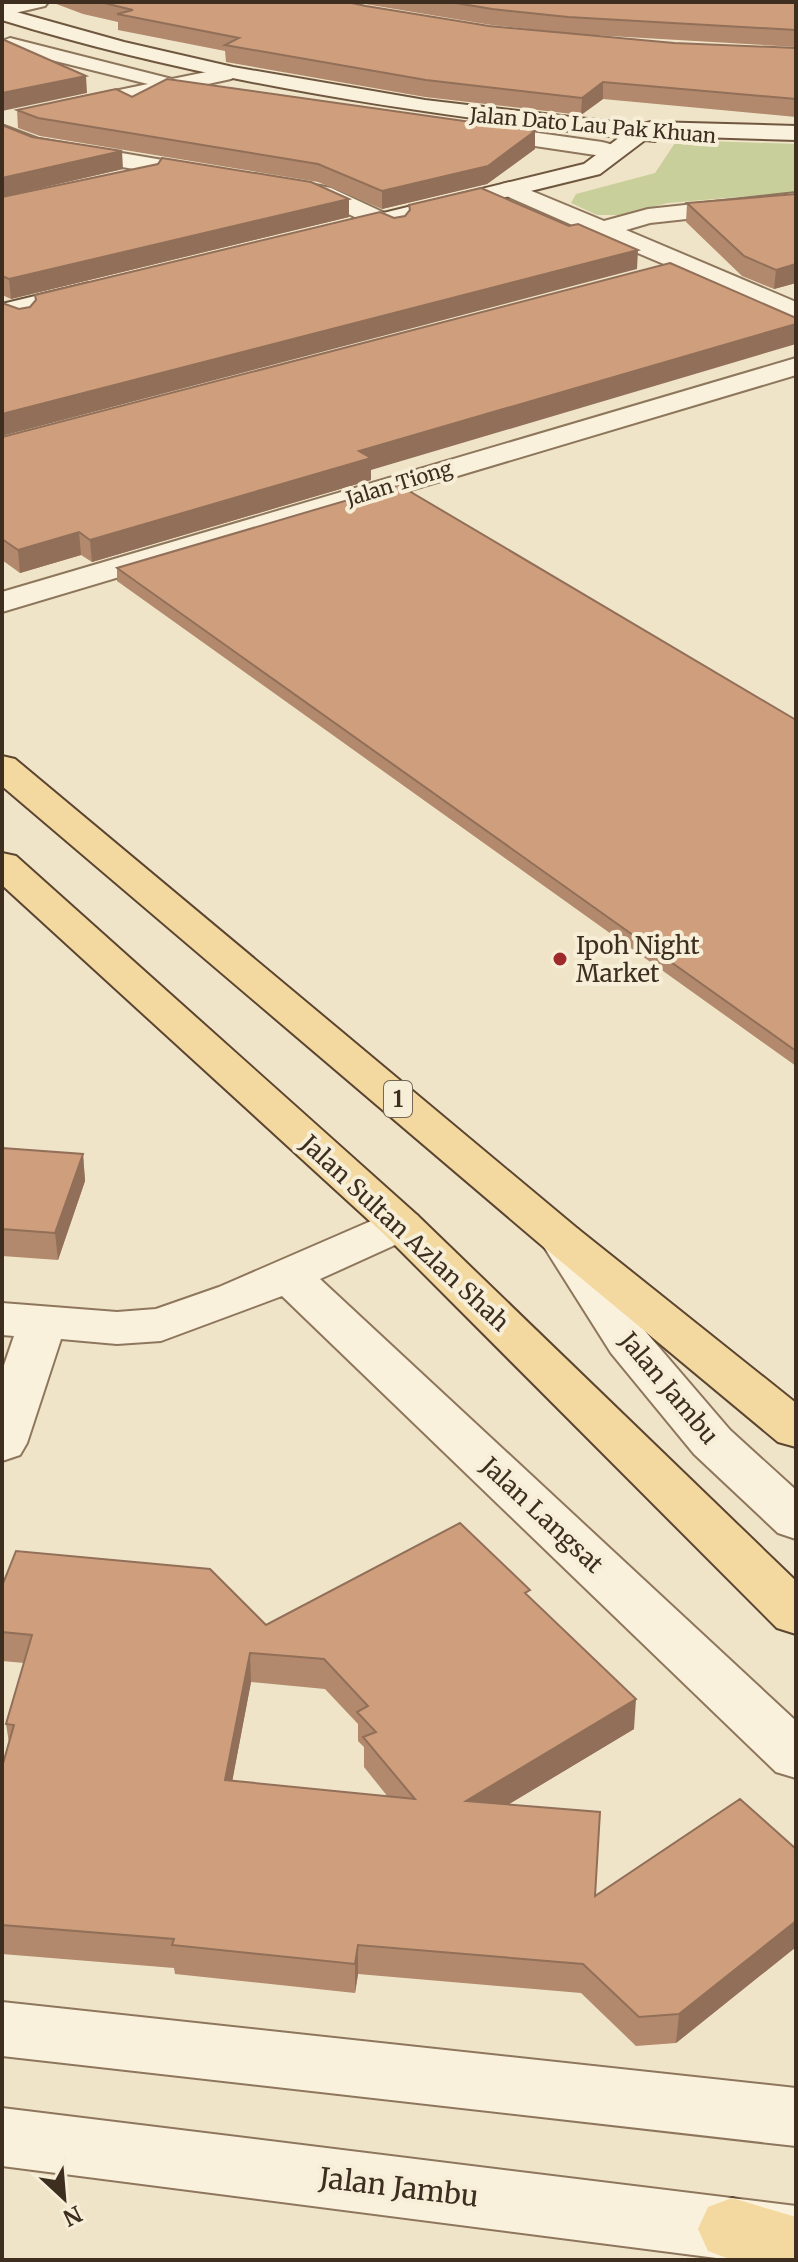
<svg xmlns="http://www.w3.org/2000/svg" width="798" height="2262" font-family="Merriweather,serif">
	<style>
		.green { fill: #c9cf9b }
		.lines { fill: none; stroke-linecap: round; stroke-linejoin: round }
		.minor-casing { stroke: #8d765c; stroke-width: 4 }
		.tertiary-casing { stroke: #8d765c; stroke-width: 4 }
		.secondary-casing { stroke: #6f573f; stroke-width: 4 }
		.primary-casing { stroke: #5b4430; stroke-width: 4 }
		.minor { fill: #faf1dc; fill-rule: evenodd }
		.tertiary { fill: #faf1dc; fill-rule: evenodd }
		.secondary { fill: #faf1dc; fill-rule: evenodd }
		.primary { fill: #f3d9a0; fill-rule: evenodd }
		.wall { fill: #b2896c; fill-rule: evenodd }
		.shaded-wall { fill: #916f58 }
		.building { fill: #cf9f7d; stroke: #916f58; stroke-width: 2; fill-rule: evenodd }
		.poi-dot { fill: #9e2a2b; stroke: #f7eed8; stroke-width: 3 }
		.labels { text-anchor: middle; dominant-baseline: central; stroke-width: 8; stroke-linejoin: round; paint-order: stroke }
		.far-street-label { font-size: 20px; fill: #3d2e20; stroke: #f7eed8 }
		.shield { fill: #f7eed8; stroke: #756857; stroke-width: 2 }
		.shield-label { font-size: 22px; font-weight: bold; fill: #3d2e20 }
		.poi-label { font-size: 24px; fill: #3d2e20; stroke: #f7eed8; text-anchor: start }
		.street-label { font-size: 24px; fill: #3d2e20; stroke: #f7eed8 }
		.near-street-label { font-size: 28px; fill: #3d2e20; stroke: #f7eed8 }
	</style>
	<rect width="100%" height="100%" fill="#f0e4c8"/>
	<path class="green" d="M677,140L796,144V192L668,203L620,215H597L571,203L576,194L655,173Z"/>
	<g class="lines">
		<defs>
			<path id="minor" d="M11,2H48L45,6L2,16V4Z
				M10,38L172,79L231,67L242,73L231,79L69,114L58,107L61,102L148,84L3,48L2,41Z
				M475,124L602,142L610,144L614,149L610,154L602,156L467,136L464,131L467,126Z
				M2,125L39,139L210,168L218,170L222,175L218,180L210,182L34,152L2,140Z
				M294,181L331,188L404,222L407,227L404,232H386L317,199L286,193L282,188L286,183Z
				M510,182L604,221L648,209L796,193V207L650,223L626,230L796,302V320L600,237L589,235L586,231L502,194L498,189L502,184Z
				M796,358V375L2,612V592Z
				M401,1211L417,1215L424,1225L417,1235L320,1279L796,1721V1778L776,1772L282,1296L161,1341L117,1344L61,1339L27,1443L20,1455L2,1461V1371L14,1336L2,1335V1303L117,1312L156,1309L219,1287L385,1215Z
				M2,2002L796,2088V2146L2,2056Z"/>
			<path id="tertiary" d="M562,1224L578,1229L645,1331L730,1430L796,1490V1539L778,1533L694,1454L611,1353L539,1239L546,1229Z
				M2,2108L796,2206V2260H732L2,2166Z"/>
			<path id="secondary" d="M2,8L124,42L233,67L425,100L639,125L651,122L796,126V140L665,136L655,141L645,140L600,174L335,239L326,237L323,232L326,227L584,164L620,137C411,112 203,82 2,20Z
				M89,283L98,285L102,291L98,297L2,320V304Z"/>
			<path id="primary" d="M2,756L15,759L578,1229L796,1403V1447L778,1442L546,1249L2,786Z
				M2,853L16,856L417,1215L796,1581V1634L777,1628L385,1235L2,885Z
				M732,2198L796,2217V2260H732L708,2251L698,2229L708,2207Z"/>
		</defs>
		<use href="#minor" class="minor-casing"/>
		<use href="#tertiary" class="tertiary-casing"/>
		<use href="#secondary" class="secondary-casing"/>
		<use href="#primary" class="primary-casing"/>
		<use href="#minor" class="minor"/>
		<use href="#tertiary" class="tertiary"/>
		<use href="#secondary" class="secondary"/>
		<use href="#primary" class="primary"/>
	</g>
	<path class="wall" d="M51,2H347L366,6L489,26L556,32L491,25L353,2H796V47L575,34L674,43L796,48V117L603,99L581,115L425,97L226,62L225,51L118,30V22L83,14Z
		M132,97L535,131V149L487,184L382,209L318,182L40,136L18,128L17,110Z
		M2,125L123,169L10,195L349,217L11,299L2,295Z
		M796,194V283L774,289L742,276L686,222L687,203Z
		M2,437L371,470V480L92,562L81,555L20,573L2,560Z
		M117,568L796,720V1066L117,581Z
		M2,1148L83,1154L85,1181L58,1260L2,1256Z
		M2,1586L266,1625L530,1598L634,1729L509,1804L595,1896L796,1849V1947L676,2043L636,2046L581,1993L358,1974L355,1993L175,1974L174,1968L2,1954V1767L9,1743L6,1724L24,1663L2,1661ZM251,1682L325,1689L358,1724V1741L364,1747V1767L388,1797L232,1781Z"/>
	<path class="shaded-wall" d="M86,76L87,93L2,111V93Z
		M603,82V99L581,115L582,98Z
		M535,131V149L487,184L382,209V191Z
		M122,151L123,169L2,197V178Z
		M349,199V217L11,299L9,279Z
		M638,250L637,269L2,436V414Z
		M796,264V283L774,289L776,270Z
		M796,324V344L371,470V480L92,562L90,540L359,451Z
		M79,532L81,555L20,573L18,550Z
		M83,1154L85,1181L58,1260L55,1233Z
		M250,1653L251,1682L227,1809L225,1780Z
		M636,1699L634,1729L466,1830V1801Z
		M796,1921V1947L676,2043L679,2014Z
		M358,1945V1974L355,1993V1964Z"/>
	<path class="building" d="M100,2H347L366,6L489,26L674,43L796,48V99L603,82L582,98L426,80L225,45L239,38L117,14L133,10Z
		M450,2H796V30L568,17L492,9Z
		M2,39L86,76L2,93Z
		M167,79L535,131L488,166L382,191L318,164L38,118L17,110L116,89L132,97Z
		M2,125L32,137L122,151L2,178Z
		M162,158L311,182L349,199L9,279L2,276V197L158,164Z
		M481,188L569,226L578,224L638,250L2,414V303L19,309L30,307L36,300L35,295L380,212L394,218L405,216L410,210L409,205Z
		M796,194V264L776,270L744,256L687,203Z
		M670,263L796,318V324L359,451L371,458L90,540L79,532L18,550L2,539V437Z
		M399,485L796,720V1051L117,568Z
		M2,1148L83,1154L55,1233L2,1229Z
		M460,1523L530,1590L525,1593L636,1699L466,1801L600,1812L595,1896L740,1799L796,1849V1921L679,2014L639,2017L583,1964L358,1945L355,1964L172,1945L174,1939L2,1925V1767L14,1725L6,1724L32,1635L2,1632V1586L16,1551L210,1569L266,1625ZM250,1653L324,1659L368,1706L357,1712L376,1732L363,1737L415,1799L225,1780Z"/>
	<circle class="poi-dot" cx="560" cy="959" r="8"/>
	<g class="labels">
		<g class="far-street-label">
			<text transform="translate(593 125) rotate(5)">Jalan Dato Lau Pak Khuan</text>
			<text transform="translate(399 483) rotate(-17)">Jalan Tiong</text>
		</g>
		<rect class="shield" x="384" y="1081" width="28" height="36" rx="6"/>
		<g class="shield-label">
			<text x="398" y="1099">1</text>
		</g>
		<g class="poi-label">
			<text x="576" y="945">Ipoh Night<tspan x="576" dy="28">Market</tspan></text>
		</g>
		<g class="street-label">
			<text transform="translate(405 1233) rotate(43)">Jalan Sultan Azlan Shah</text>
			<text transform="translate(669 1388) rotate(50)">Jalan Jambu</text>
			<text transform="translate(542 1515) rotate(43)">Jalan Langsat</text>
		</g>
		<g class="near-street-label">
			<text transform="translate(399 2187) rotate(7)">Jalan Jambu</text>
		</g>
	</g>
	<rect width="798" height="2262" fill="none" stroke="#3d2e20" stroke-width="8"/>
	<g transform="translate(64 2198) rotate(154)" stroke="#f7eed8" stroke-width="6" paint-order="stroke">
	<path d="M0-6L14 30L0 20L-14 30Z" fill="#3d2e20"/>
	<text y="-12" font-size="22" font-weight="bold" text-anchor="middle" fill="#3d2e20">N</text>
	</g>
</svg>
